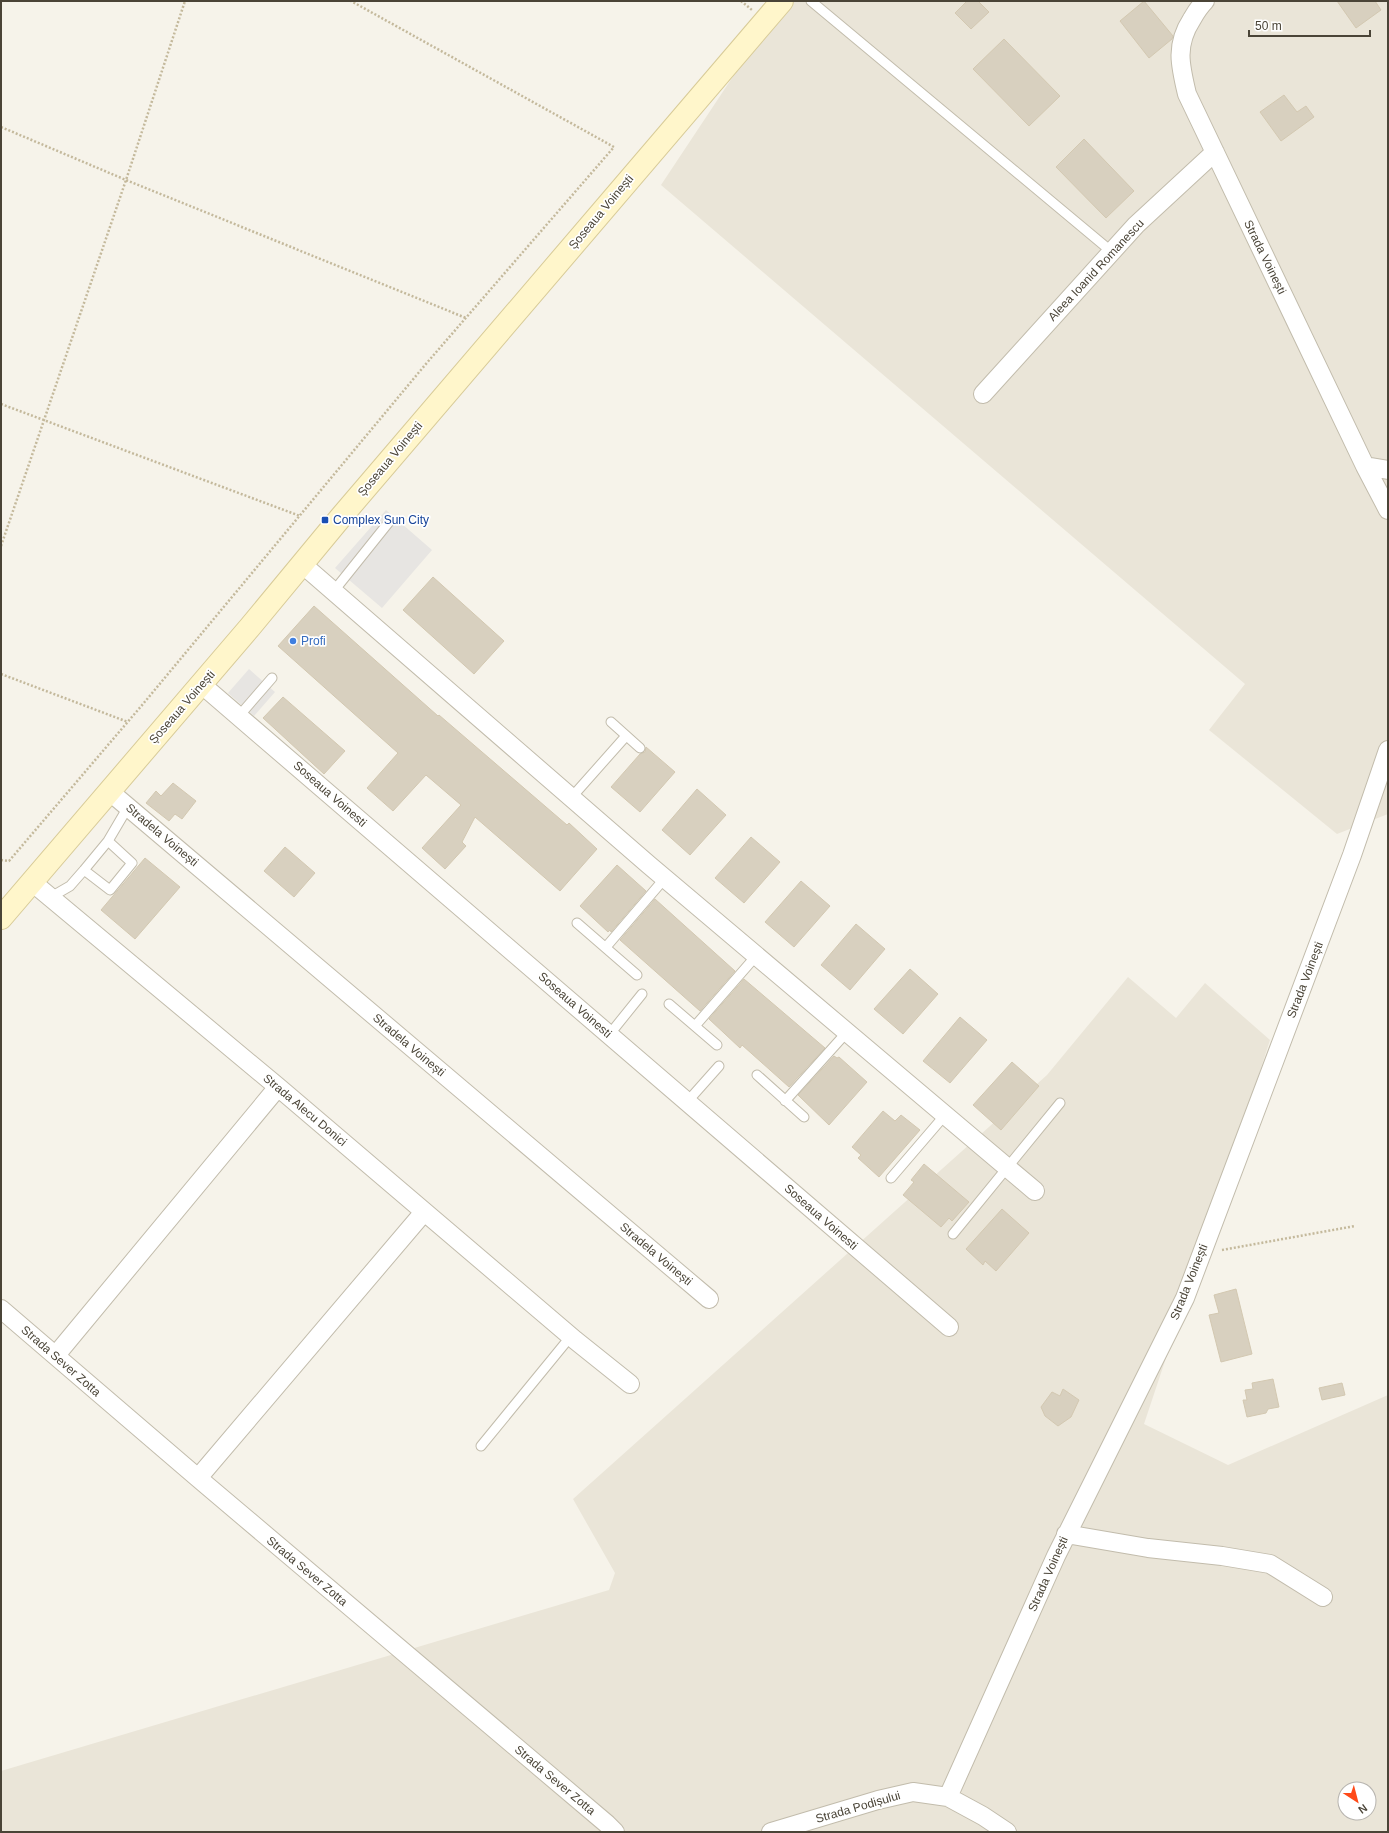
<svg xmlns="http://www.w3.org/2000/svg" width="1389" height="1833" font-family="Helvetica,sans-serif">
	<style>
		.residential { fill: #eae5d8; fill-rule: evenodd }
		.parking { fill: #e7e5e2 }
		.building { fill: #d8d0bf; stroke: #d3c8b1 }
		.lines { fill: none; stroke-linecap: round; stroke-linejoin: round }
		.service-casing { stroke: #c2bcac; stroke-width: 11 }
		.minor-casing { stroke: #c2bcac; stroke-width: 20 }
		.secondary-casing { stroke: #d8cb98; stroke-width: 24 }
		.path { stroke: #c4b99c; stroke-width: 2.5; stroke-dasharray: 2 2; stroke-linecap: butt }
		.service { stroke: #fff; stroke-width: 9 }
		.minor { stroke: #fff; stroke-width: 18 }
		.secondary { stroke: #fff6cb; stroke-width: 22 }
		.transit-dot { fill: #1a4fb4; stroke: #fff; stroke-width: 1.5 }
		.shop-dot { fill: #3f7fe0; stroke: #fff; stroke-width: 1.5 }
		.labels { text-anchor: middle; dominant-baseline: central; stroke-width: 3.5; stroke-linejoin: round; paint-order: stroke }
		.street-label { font-size: 12px; fill: #4a4437; stroke: #fff }
		.transit-label { font-size: 12px; fill: #164399; stroke: #fff; text-anchor: start }
		.shop-label { font-size: 12px; fill: #366cbe; stroke: #fff; text-anchor: start }
	</style>
	<rect width="100%" height="100%" fill="#f6f3ea"/>
	<path class="residential" d="M783,1H1388V814L1337,834L1209,730L1245,684L661,185Z
		M1128,977L1176,1018L1205,983L1270,1040L1201,1253L1144,1424L1228,1465L1388,1395V1832H1V1771L609,1590L615,1573L573,1499L1047,1075ZM1345,1789H1369V1813H1345Z"/>
	<path class="parking" d="M386,510L432,550L382,608L335,568Z
		M249,669L275,692L254,716L228,693Z"/>
	<path class="building" d="M967,1H978L989,12L971,29L955,13Z
		M1144,1L1173,36L1172,39L1149,58L1120,21Z
		M1337,1H1375L1381,10L1356,28Z
		M1004,39L1060,96L1029,126L973,69Z
		M1284,95L1297,112L1306,106L1314,117L1281,141L1260,112Z
		M1084,139L1134,191L1106,218L1056,167Z
		M433,577L504,641L474,674L403,610Z
		M314,606L438,716L439,715L567,825L569,823L597,849L560,891L475,817L462,842L466,846L445,869L422,848L461,805L426,775L393,811L367,788L398,753L278,646Z
		M283,697L345,751L324,774L263,718Z
		M646,747L675,772L640,812L611,787L640,754L645,752Z
		M173,783L196,801L182,819L175,814L169,821L146,803L156,791L161,796Z
		M697,789L726,815L690,855L662,830Z
		M751,837L780,862L744,903L715,878Z
		M285,847L315,873L294,897L264,871Z
		M145,858L180,887L135,939L101,910Z
		M617,865L646,891L611,932L610,930L608,932L580,906Z
		M801,881L830,906L794,947L765,922Z
		M655,899L735,971L700,1011L620,940Z
		M856,924L885,949L850,990L821,965Z
		M910,969L938,994L903,1034L874,1009Z
		M744,979L825,1048L789,1087L742,1045L740,1048L709,1019Z
		M960,1017L987,1040L950,1083L923,1061Z
		M834,1056L837,1058L839,1057L867,1082L829,1125L798,1095Z
		M1012,1062L1039,1086L1001,1130L973,1105Z
		M883,1111L895,1121L901,1115L920,1130L879,1177L858,1158L861,1155L852,1147Z
		M924,1164L969,1202L952,1221L949,1218L941,1227L903,1195L914,1182L911,1180Z
		M1002,1209L1029,1233L996,1271L985,1261L983,1265L966,1249Z
		M1236,1289L1252,1354L1221,1362L1209,1315L1219,1313L1214,1295Z
		M1273,1379L1279,1407L1268,1409L1266,1413L1247,1417L1243,1400H1247L1245,1390L1253,1389L1252,1383Z
		M1342,1383L1345,1395L1322,1400L1319,1388Z
		M1063,1389L1079,1400L1071,1417L1058,1426L1045,1416L1041,1407L1052,1392L1060,1396Z"/>
	<g class="lines">
		<defs>
			<path id="service" d="M811,1L1112,252
				M333,592L389,522
				M239,716L272,678
				M611,722L640,748
				M571,798L626,736
				M84,870L110,890L132,863L108,841
				M51,897L70,886L84,870L108,841L128,807
				M577,923L637,975
				M606,947L665,878
				M669,1004L717,1045
				M695,1026L756,956
				M609,1035L642,994
				M757,1075L804,1117
				M785,1101L847,1032
				M687,1102L719,1066
				M891,1178L945,1115
				M953,1234L1060,1103
				M481,1446L571,1336"/>
			<path id="minor" d="M1205,1C1200,6 1196,12 1192,19C1175,45 1180,65 1187,94L1365,466L1388,510
				M983,394L1136,225L1215,152
				M1365,466L1388,470
				M302,564L649,865L1035,1191
				M201,684L949,1327
				M109,791L709,1299
				M32,882L278,1087L575,1340L630,1384
				M1,1309L198,1478L607,1824L615,1832
				M56,1355L278,1087
				M198,1478L424,1212
				M1066,1534L1148,1548L1222,1556L1270,1564L1323,1597
				M948,1797L1056,1556L1185,1298L1352,855L1388,750
				M771,1832L878,1800L913,1792L948,1797L983,1816L1007,1832"/>
			<path id="secondary" d="M1,918L250,627L341,517L782,1"/>
		</defs>
		<use href="#service" class="service-casing"/>
		<use href="#minor" class="minor-casing"/>
		<use href="#secondary" class="secondary-casing"/>
		<path class="path" d="M741,1L752,10
			M1,127L126,180L466,318
			M1,404L300,516
			M1,546L126,180L185,1
			M1,674L128,722
			M1,860L9,861L143,704L425,365L614,147L351,1
			M1222,1250L1355,1226"/>
		<use href="#service" class="service"/>
		<use href="#minor" class="minor"/>
		<use href="#secondary" class="secondary"/>
	</g>
	<rect class="transit-dot" x="321" y="516" width="8" height="8" rx="2"/>
	<circle class="shop-dot" cx="293" cy="641" r="4"/>
	<g class="labels">
		<g class="street-label">
			<text transform="translate(601 212) rotate(-50)">Șoseaua Voinești</text>
			<text transform="translate(1265 257) rotate(64)">Strada Voinești</text>
			<text transform="translate(1096 270) rotate(-47)">Aleea Ioanid Romanescu</text>
			<text transform="translate(390 459) rotate(-50)">Șoseaua Voinești</text>
			<text transform="translate(182 707) rotate(-49)">Șoseaua Voinești</text>
			<text transform="translate(330 794) rotate(41)">Soseaua Voinesti</text>
			<text transform="translate(162 835) rotate(40)">Stradela Voinești</text>
			<text transform="translate(1305 980) rotate(-69)">Strada Voinești</text>
			<text transform="translate(575 1005) rotate(41)">Soseaua Voinesti</text>
			<text transform="translate(409 1045) rotate(40)">Stradela Voinești</text>
			<text transform="translate(305 1110) rotate(40)">Strada Alecu Donici</text>
			<text transform="translate(821 1217) rotate(41)">Soseaua Voinesti</text>
			<text transform="translate(656 1254) rotate(40)">Stradela Voinești</text>
			<text transform="translate(1189 1282) rotate(-68)">Strada Voinești</text>
			<text transform="translate(61 1361) rotate(41)">Strada Sever Zotta</text>
			<text transform="translate(307 1571) rotate(40)">Strada Sever Zotta</text>
			<text transform="translate(1048 1574) rotate(-66)">Strada Voinești</text>
			<text transform="translate(555 1780) rotate(40)">Strada Sever Zotta</text>
			<text transform="translate(858 1807) rotate(-16)">Strada Podișului</text>
		</g>
		<g class="transit-label">
			<text x="333" y="520">Complex Sun City</text>
		</g>
		<g class="shop-label">
			<text x="301" y="641">Profi</text>
		</g>
	</g>
	<rect width="1389" height="1833" fill="none" stroke="#4a4437" stroke-width="4"/>
	<g transform="translate(1357 1801) rotate(144)"><circle r="19" fill="#ffffff" stroke="#b7b4af"/>
	<path d="M0-3L7 15L0 10L-7 15Z" fill="#ff4a18"/>
	<text y="-6" font-size="11" font-weight="bold" text-anchor="middle" fill="#4a4437">N</text>
	</g>
	<path d="M1249 30v6h121v-6" fill="none" stroke="#4a4437" stroke-width="2"/>
	<text x="1255" y="30" font-size="12" fill="#4a4437" stroke="#ffffff" stroke-width="3" paint-order="stroke">50 m</text>
</svg>
